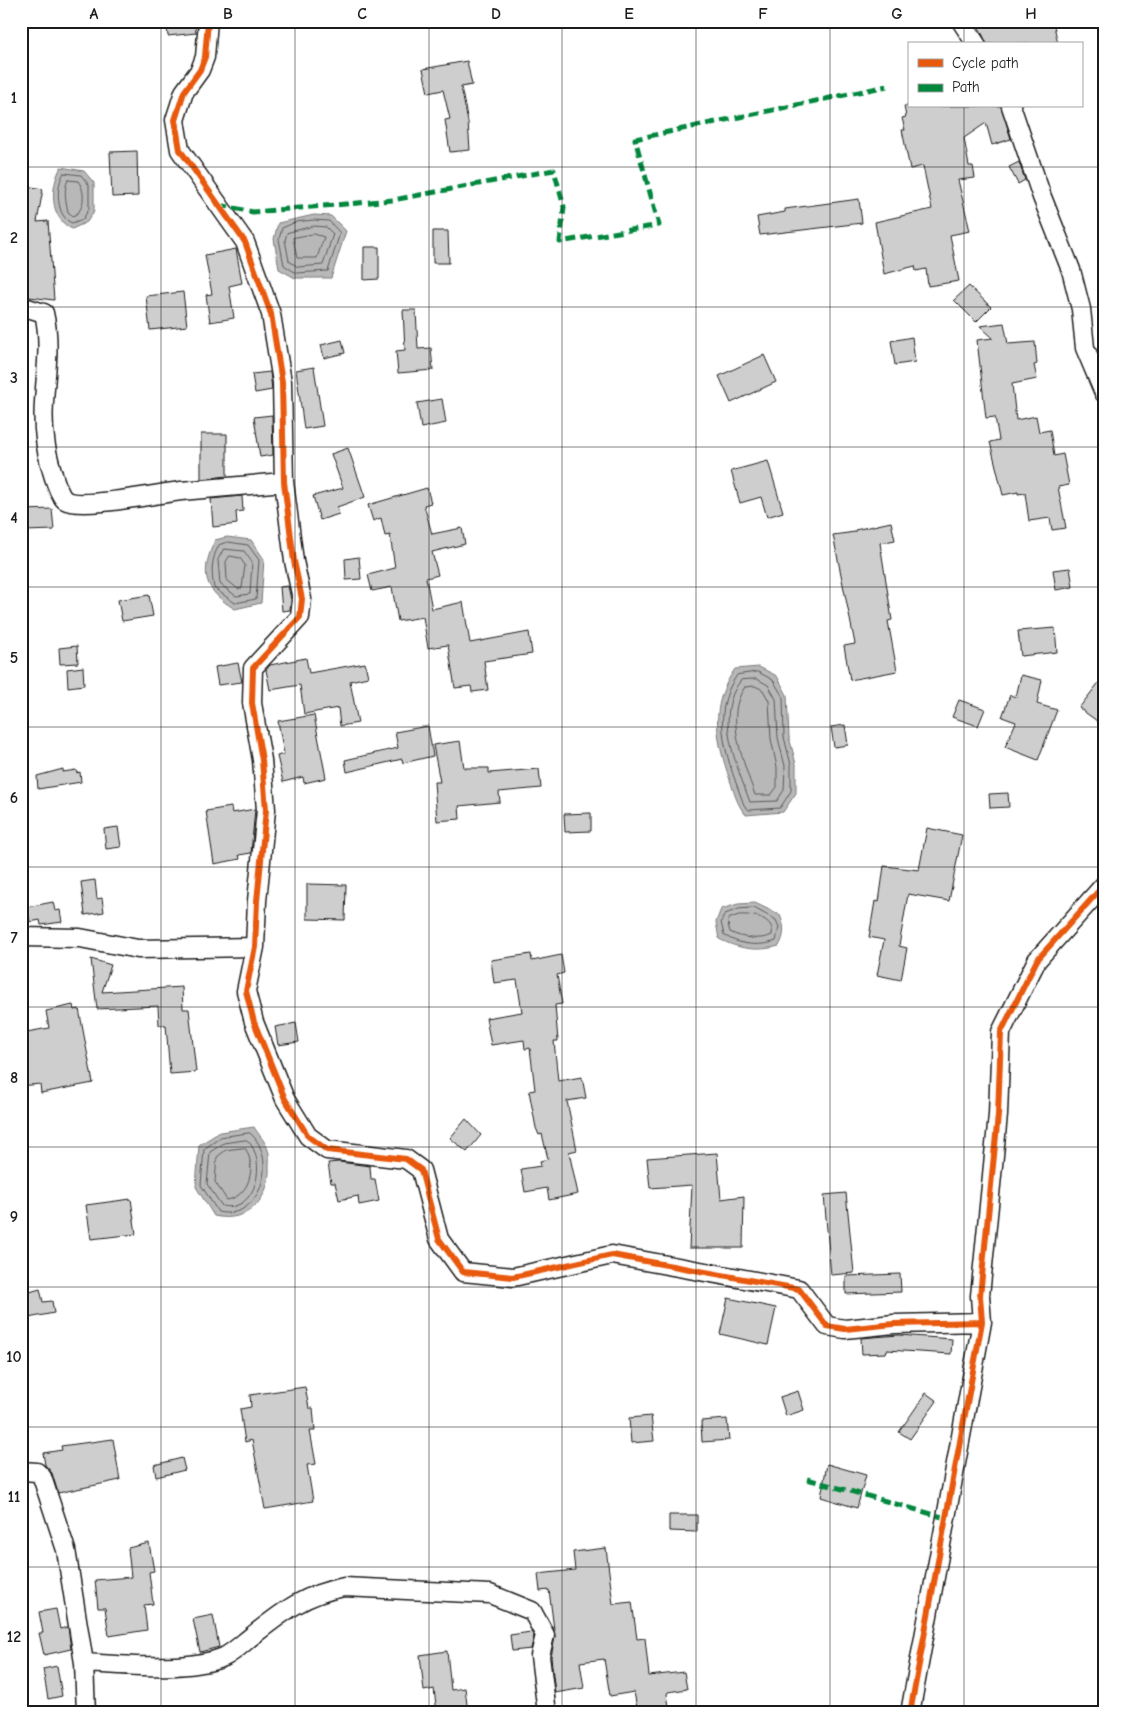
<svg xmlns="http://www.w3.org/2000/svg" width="1125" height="1734" font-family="'Comic Neue',sans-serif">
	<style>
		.water { fill: #b8b8b8; stroke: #7a7a7a }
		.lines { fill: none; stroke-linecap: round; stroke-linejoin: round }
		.shore { stroke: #5a5a5a; stroke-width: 1 }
		.building { fill: #cecece; stroke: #1c1c1c }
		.minor-casing { stroke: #1c1c1c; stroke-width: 21 }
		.minor { stroke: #fff; stroke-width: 18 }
		.quiet { stroke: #00873e; stroke-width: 5; stroke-dasharray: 10 5; stroke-linecap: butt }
		.cycleway-casing { stroke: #fff; stroke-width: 9 }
		.cycleway { stroke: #e8590c; stroke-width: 6 }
		.grid { fill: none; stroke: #1c1c1c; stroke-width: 1; stroke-opacity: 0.55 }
		.neatline { fill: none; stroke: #1c1c1c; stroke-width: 2 }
		.grid-label { font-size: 16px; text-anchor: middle; font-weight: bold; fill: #1c1c1c }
	</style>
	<rect width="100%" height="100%" fill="#fff"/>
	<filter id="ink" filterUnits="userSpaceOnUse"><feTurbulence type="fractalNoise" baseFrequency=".02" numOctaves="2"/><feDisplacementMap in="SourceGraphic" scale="10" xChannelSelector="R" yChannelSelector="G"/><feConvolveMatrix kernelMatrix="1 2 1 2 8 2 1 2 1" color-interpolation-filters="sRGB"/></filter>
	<g filter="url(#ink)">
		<path class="water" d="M61,167L84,171L94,183V211L87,222L72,229C49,218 50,187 61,167Z
			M314,215L331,216L346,231L331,278H295L279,269L274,239L278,223Z
			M227,537L251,540L264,559L261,603L235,609C203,590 200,573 215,540Z
			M759,667L777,676L787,695L789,737L796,764V793L783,812L746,815C737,805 734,792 730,780C716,740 709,706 735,669Z
			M755,903L780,915C785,927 785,935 779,946C757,952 739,949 719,939L716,922L721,909L738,904Z
			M254,1127C258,1134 266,1142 268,1150C270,1154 269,1161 269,1166C271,1198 248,1224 214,1216L196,1187L199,1145L220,1132Z"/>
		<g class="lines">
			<path class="shore" d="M64,173L81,175L89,185V209L83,219L72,223C56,217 55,186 64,173Z
				M68,180L78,181C86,191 85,211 73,216L68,212C66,202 63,189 68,180Z
				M314,220L329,221L340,233L328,271L296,273L284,265L279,239L282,228L296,222Z
				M314,226L326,227L333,234L323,265L298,267L289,261L285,240L287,233Z
				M314,234L324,237L317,258H297L293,238Z
				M228,542L248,545L259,560L256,599L235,603L214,588C211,571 211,560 219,545Z
				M224,549L244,551L252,562L250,594L236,596L220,584L218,560Z
				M230,556L240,558L245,565L242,588L238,589L227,580L226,562Z
				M758,672L773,680L783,697L784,737L791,765V791L780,808L749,810L744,805C729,763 708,716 737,675Z
				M757,679L768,685L776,699L778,738L785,766L784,790L777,801L750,802C737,766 713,715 741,680Z
				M745,687L755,686L763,690L769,701L771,739L777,767V787L771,795H755C745,766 723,715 745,687Z
				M754,908L776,920L779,927L776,941C759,947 739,945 724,935L721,922L725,914L739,909Z
				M739,915C753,914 775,918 772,935C760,941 741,938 730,932L728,924L729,919Z
				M250,1133C279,1158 261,1222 218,1212L201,1185L204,1149L221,1137Z
				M247,1140C268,1159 257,1214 222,1206L207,1184L210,1152L224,1143Z
				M245,1148C257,1166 250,1196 227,1200L215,1182L217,1157L226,1150Z"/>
		</g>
		<path class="building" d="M166,21H195L196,33L168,36Z
			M976,21H1053L1058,44H987Z
			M467,61L472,85L461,87L468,122L470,150L450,152L445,120L450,119L443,90L428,93L423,69Z
			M904,106H1001L1011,139L992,145L986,123L964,138L969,166H973L975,178L958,180L970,231L950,235L959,281L928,286L926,269L916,271L915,266L884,274L875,222L932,209L923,166L910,169L902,130H905L902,118L906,117Z
			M137,151L138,196L112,197L110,152Z
			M1019,162L1025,180L1018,184L1009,167Z
			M21,185L43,189L37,222L48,221L54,300L21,296Z
			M859,199L862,223L760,235L757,217L785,212V209Z
			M433,231H448L449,263H433Z
			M364,247H379V279L364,280Z
			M236,249L242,283L229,286L234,318L210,322L206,295L212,294L205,255Z
			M969,286L991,307L976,322L954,300Z
			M183,292L187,326L150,330L146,296Z
			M403,310H416L418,349L431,348L433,370L398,373L396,351L405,350Z
			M1004,323L1008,344L1035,342L1037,364L1034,365L1037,379L1012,384L1016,420L1036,416L1039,432L1050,430L1054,456L1063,454L1069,485L1058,487L1066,528L1052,530L1050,518L1029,521L1025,493L1018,494V492L1003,495L990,442L999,440L995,417L986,418L977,340L993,338L980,326Z
			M912,337L915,362L895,365L891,341Z
			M342,340L345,353L324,358L321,345Z
			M764,355L776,382L731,403L719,376Z
			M314,367L323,426L304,429L296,370Z
			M270,372L272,390L255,393L252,374Z
			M442,399L446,423L421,428L417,403Z
			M272,415L273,455L260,457L254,417Z
			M201,434H227V476L201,479Z
			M348,448L365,497L337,507L339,514L320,520L313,496L343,488L331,454Z
			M768,461L783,512L767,517L761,497L740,503L731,471Z
			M427,488L431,503L424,505L432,534L462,528L465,544L432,552L438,575L426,578L432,609L463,602L470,643L529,632L532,654L484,661L488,690L472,692L471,686L455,688L448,645L428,648L423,617L398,621L392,587L372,591L368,575L395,568L390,535L385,536L381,518L373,521L368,505Z
			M242,496L243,511L236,512L237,524L213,527L211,499Z
			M52,509L54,530L25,531L24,510Z
			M891,522L895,540L880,543L892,620L888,621L897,671L850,680L844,646L855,644L833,535L855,532V530Z
			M359,557L361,579L346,580L345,559Z
			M1070,568L1073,587L1056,590L1053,570Z
			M288,586L291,600L290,610L282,611L280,587Z
			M149,595L153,616L122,621L118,600Z
			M1055,628L1057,652L1021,656L1018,631Z
			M77,646L78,663L60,664L59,648Z
			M306,658L309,673L365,663L368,677L350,681L358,723L340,726L338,708L304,714L300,685L270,690L266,670L270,665Z
			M238,663L242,682L218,685L215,667Z
			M83,667L84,685L68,687L67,669Z
			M1021,675L1042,680L1037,704L1057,710L1038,760L1005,747L1016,722L1002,717L1010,695L1016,697Z
			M1104,676V726L1079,708Z
			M959,700L985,709L978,726L952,717Z
			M314,715L326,778L304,783L303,777L283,782L277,756L284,754L278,721Z
			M845,725L848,745L834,747L831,727Z
			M428,726L433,756L403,763L402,759L347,772L345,760L398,748L395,732Z
			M460,741L464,768H489V773L539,769L541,788L499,792L500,802L459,806L460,819L437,821L434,782H440L433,745Z
			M63,769V772L76,770L77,773L80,772L81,782L38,789L37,776Z
			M1008,793L1009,807L990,808L989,794Z
			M231,807L232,813L255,809L251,853L239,855L240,859L214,864L206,811Z
			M591,813V831L565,832L564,814Z
			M118,827L121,847L106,849L104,829Z
			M927,828L962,835L949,901L908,894L899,946L907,948L901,980L877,975L884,940L869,937L875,901L879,902L884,866L919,870Z
			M95,880L97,899L102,898L104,912L85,915L81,882Z
			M307,884L346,885L345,920L307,919Z
			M53,902L55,911L60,910L62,922L41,925L40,920L30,922L27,907Z
			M531,954L532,961L561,955L564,973L557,975L562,1004L555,1005L558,1041H554L558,1081L582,1077L586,1098L567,1101L577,1150L569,1152L578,1194L549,1200L547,1188L525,1192L521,1169L541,1166L540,1161L548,1159L542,1134L539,1135L536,1128L529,1091L535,1090L530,1048L525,1049L524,1040L491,1045L486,1018L522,1012L517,980L494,983L491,960Z
			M91,959L111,965L102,992L182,987L183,1009H189L196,1072L170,1074L166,1025H159L158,1006L97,1009Z
			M73,1005L74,1010L79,1009L93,1083L41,1093L40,1084L21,1086V1033L49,1028L46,1011Z
			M296,1023L299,1042L278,1045L275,1027Z
			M466,1119L481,1135L467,1152L450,1138Z
			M717,1153L721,1199L744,1196L743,1248H689L692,1185L650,1188L647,1158Z
			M339,1162L370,1166L371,1179H375L379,1201L359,1205L358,1196L339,1200L335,1183H331L328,1163Z
			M846,1193L854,1273L831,1275L824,1195Z
			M131,1199L136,1234L91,1239L86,1205Z
			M900,1274L901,1292L846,1294V1276Z
			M40,1289L43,1302L52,1301L54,1313L23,1319L21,1306L27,1305L23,1294Z
			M728,1298L776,1308L768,1345L720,1334Z
			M899,1335L952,1339L951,1354L887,1350L886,1353L862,1354L861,1338Z
			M305,1387L309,1408H313L315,1431H310L316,1464L307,1465L313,1501L265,1509L252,1440L245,1442L240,1409L251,1407L250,1395Z
			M798,1391L804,1410L786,1416L780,1397Z
			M926,1393L937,1401L910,1439L899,1432Z
			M651,1416L654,1441L631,1443L629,1418Z
			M727,1419L729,1440L702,1442L701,1421Z
			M113,1439L120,1480L58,1493L52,1473L45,1465L43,1453L62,1450L61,1446Z
			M182,1458L185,1470L156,1477L154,1465Z
			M827,1464L866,1475L857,1508L821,1497Z
			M669,1515H697V1532L669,1531Z
			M149,1543L154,1571L149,1572L153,1604L144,1605L147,1630L109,1636L105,1608H98L95,1580L131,1577L128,1548Z
			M606,1548L613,1604L632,1602L637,1639L645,1638L649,1676L684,1672L687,1689L668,1692L667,1694L670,1713H638L634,1692L610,1696L604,1659L580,1662L584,1688L555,1693L551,1657L555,1637L549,1590L540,1591L538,1574L575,1570L573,1552Z
			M56,1609L60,1629L68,1627L71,1649L44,1655L39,1633H43L39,1612Z
			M213,1615L219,1647L200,1652L193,1619Z
			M531,1632L534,1636L531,1649L512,1651L510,1635Z
			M447,1651L451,1690L465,1688L468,1713H437L434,1689L424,1691L420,1655Z
			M57,1666L62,1696L48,1699L43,1669Z"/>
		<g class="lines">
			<defs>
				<path id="minor" d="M208,21L205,57L200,70L184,92L175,120L180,150L245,242L271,314L282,382L284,482L294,561L302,599L300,617L253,668L252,703L262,760L266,810L257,901L255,947L246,991L254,1022L285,1099L308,1136L327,1150L406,1159L421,1170L439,1239L463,1272L513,1277L612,1255L799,1289L827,1326L845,1329L894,1324L982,1322
					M961,21L976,44
					M1011,106L1042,197L1071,270L1081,309L1085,348L1104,393
					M21,306L44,313C54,355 39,397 45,439C46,450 56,493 65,500C80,510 160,493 181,491C216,488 250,485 284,482
					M21,937L80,938L138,949L255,947
					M21,1471L37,1472L42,1477L66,1550L84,1663L86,1713
					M84,1663C124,1665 188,1672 224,1657C234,1652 243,1643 252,1636C284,1611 303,1595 344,1587L490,1594L532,1611L545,1635L540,1656L547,1713
					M910,1713L982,1322L980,1296L998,1115L1001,1032L1037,960L1104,885"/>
			</defs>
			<use href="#minor" class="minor-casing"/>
			<use href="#minor" class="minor"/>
			<path class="quiet" d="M219,205L253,212L393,200L554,170L564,207L560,242L659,225L635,139L887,86
				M807,1479L946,1518"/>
			<defs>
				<path id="cycleway" d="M208,21L205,57L200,70L184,92L175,120L180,150L245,242L271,314L282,382L284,482L294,561L302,599L300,617L253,668L252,703L262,760L266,810L257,901L255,947L246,991L254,1022L285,1099L308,1136L327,1150L406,1159L421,1170L439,1239L463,1272L513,1277L612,1255L799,1289L827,1326L845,1329L894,1324L982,1322
					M910,1713L982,1322L980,1296L998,1115L1001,1032L1037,960L1104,885"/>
			</defs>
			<use href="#cycleway" class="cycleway-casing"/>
			<use href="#cycleway" class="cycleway"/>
		</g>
	</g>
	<path class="grid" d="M161,21V1713M295,21V1713M429,21V1713M562,21V1713M696,21V1713M830,21V1713M964,21V44M964,106V1713M21,167H1104M21,307H1104M21,447H1104M21,587H1104M21,727H1104M21,867H1104M21,1007H1104M21,1147H1104M21,1287H1104M21,1427H1104M21,1567H1104"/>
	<rect width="1125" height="1734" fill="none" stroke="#fff" stroke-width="55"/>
	<rect x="908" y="42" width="175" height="65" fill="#ffffff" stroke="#a4a4a4"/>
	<rect x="918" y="59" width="25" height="8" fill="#e8590c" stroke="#a4a4a4"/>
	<text x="952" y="68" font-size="15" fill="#1c1c1c">Cycle path</text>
	<rect x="918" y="84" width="25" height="8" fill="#00873e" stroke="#a4a4a4"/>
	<text x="952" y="92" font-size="15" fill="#1c1c1c">Path</text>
	<rect x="28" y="28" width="1070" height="1678" class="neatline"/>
	<g class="grid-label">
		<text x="94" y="19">A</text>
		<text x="228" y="19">B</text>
		<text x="362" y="19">C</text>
		<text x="496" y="19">D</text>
		<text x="629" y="19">E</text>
		<text x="763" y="19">F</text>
		<text x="897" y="19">G</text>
		<text x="1031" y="19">H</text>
		<text x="14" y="103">1</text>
		<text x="14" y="243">2</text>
		<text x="14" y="383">3</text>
		<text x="14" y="523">4</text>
		<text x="14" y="663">5</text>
		<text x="14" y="803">6</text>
		<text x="14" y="943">7</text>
		<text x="14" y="1083">8</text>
		<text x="14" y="1222">9</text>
		<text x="14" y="1362">10</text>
		<text x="14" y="1502">11</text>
		<text x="14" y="1642">12</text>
	</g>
</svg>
